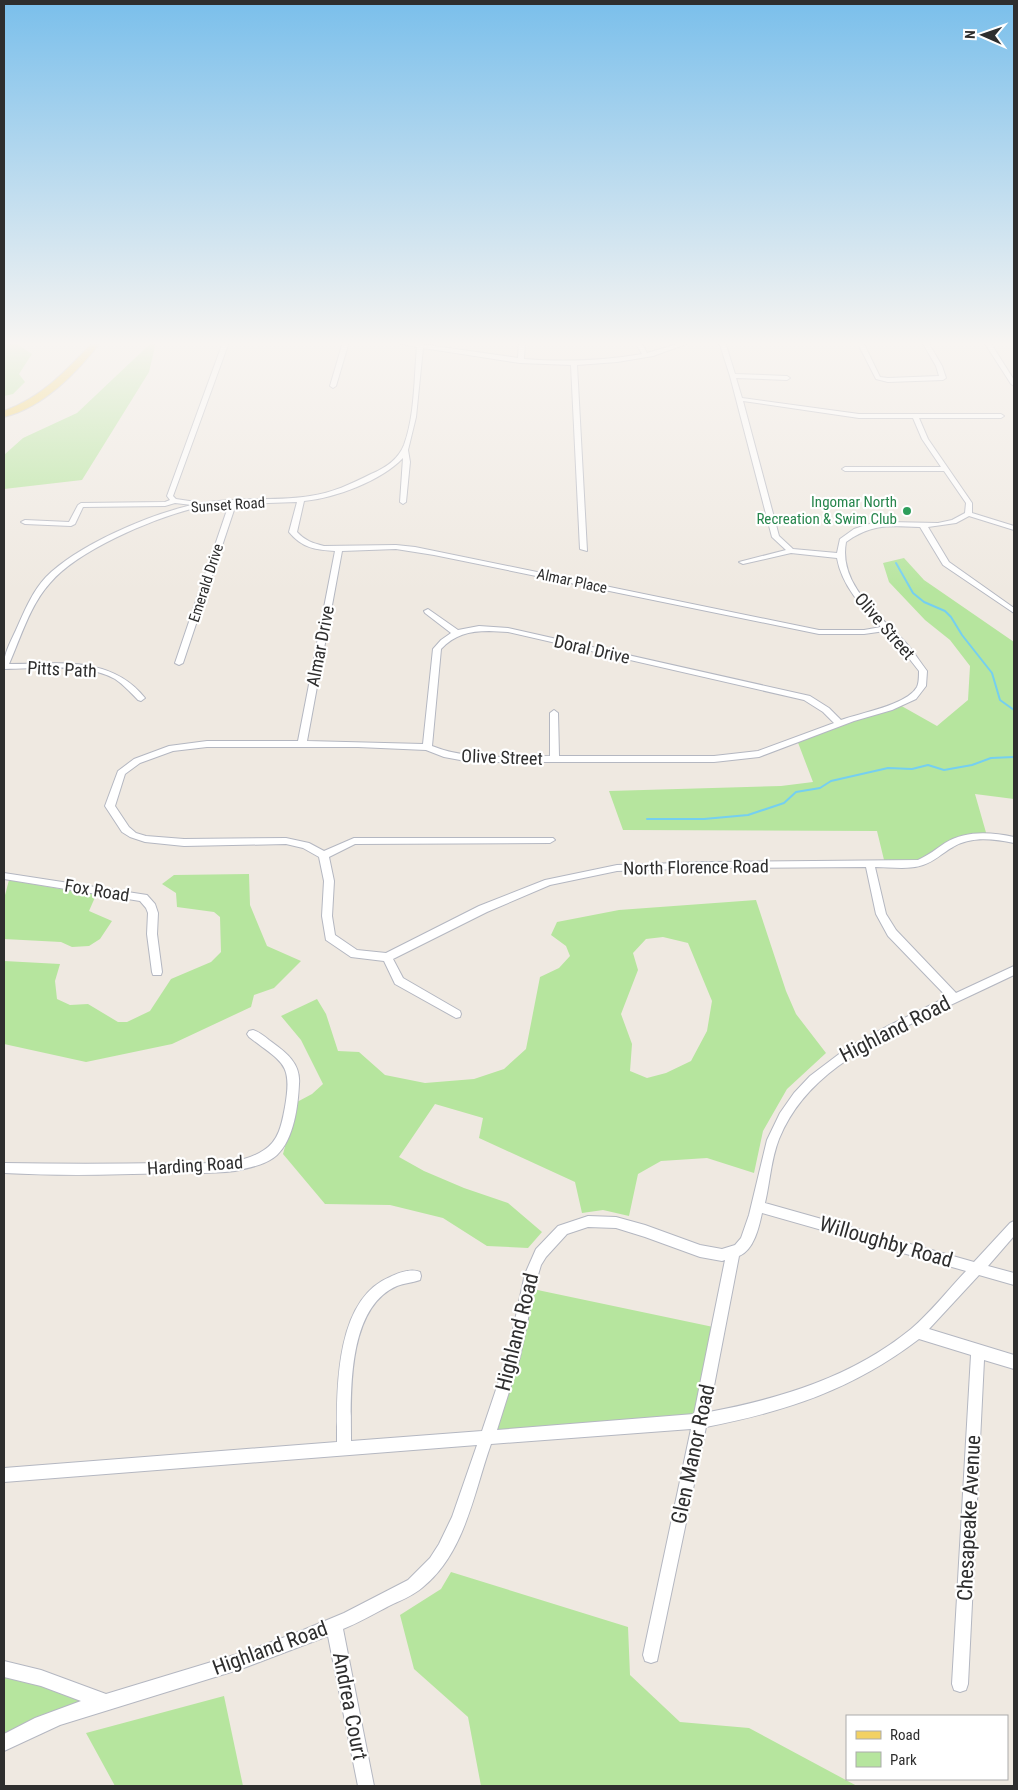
<svg xmlns="http://www.w3.org/2000/svg" width="1018" height="1790" font-family="'Roboto Condensed',sans-serif">
	<style>
		.green { fill: #b6e59e; fill-rule: evenodd }
		.lines { fill: none; stroke-linecap: round; stroke-linejoin: round }
		.stream { stroke: #75cff0; stroke-width: 2 }
		.minor-casing { stroke: #b4b7c1; stroke-width: 2 }
		.major-casing { stroke: #c9c9c9; stroke-width: 2 }
		.minor { fill: #fff; fill-rule: evenodd }
		.major { fill: #f2d163; fill-rule: evenodd }
		.leisure-dot { fill: #2e9e5b; stroke: #fff; stroke-width: 2 }
		.labels { text-anchor: middle; dominant-baseline: central; stroke-width: 4.5; stroke-linejoin: round; paint-order: stroke }
		.far-leisure-label { font-size: 15px; fill: #27864d; stroke: #fff; text-anchor: end }
		.far-street-label { font-size: 15px; fill: #2e2e2e; stroke: #fff }
		.street-label { font-size: 18px; fill: #2e2e2e; stroke: #fff }
		.near-street-label { font-size: 21px; fill: #2e2e2e; stroke: #fff }
	</style>
	<rect width="100%" height="100%" fill="#efe9e1"/>
	<path class="green" d="M4,342H14L32,354L19,374L25,382L13,394L4,396Z
		M152,342H156L149,372L82,480L4,489V455L23,438L77,413Z
		M904,558L924,580L1014,642V799L975,794L987,836H968L929,860L885,864L877,831L623,830L609,791L781,786L813,782L797,740L898,704L937,726L968,700L970,666L950,640L925,620L889,582L883,563Z
		M249,874L250,905L267,946L301,961L274,988L254,995L251,1007L172,1044L86,1062L4,1044V961L60,964L55,981L57,999L70,1005L88,1004L118,1022H127L150,1011L171,979L211,962L221,952L220,917L214,912L177,907L176,893L162,884L174,875Z
		M9,880L96,895L89,911L112,921L100,939L89,946L72,947L61,942L4,939V899Z
		M756,900L786,991L796,1014L826,1053L787,1089L763,1131L754,1173L707,1158L661,1161L638,1174L629,1216L603,1210L582,1213L575,1182L479,1138L483,1118L435,1104L399,1157L424,1171L464,1188L508,1203L542,1232L528,1248L487,1246L443,1218L390,1205L325,1204L283,1154L297,1102L312,1094L323,1084L301,1040L281,1016L317,999L326,1014L338,1051L359,1052L385,1075L425,1083L474,1079L504,1069L526,1049L540,977L559,968L570,956L566,946L551,935L557,922L619,910ZM663,937L688,943L712,1001L707,1031L691,1061L666,1073L647,1078L630,1071L632,1044L621,1014L638,970L633,953L646,939Z
		M528,1288L718,1328L700,1421L486,1439Z
		M451,1572L628,1627L630,1675L680,1722L749,1728L857,1786H481L468,1717L414,1669L400,1615L441,1589Z
		M4,1669L41,1678L103,1701L15,1736L4,1743Z
		M224,1696L243,1786H115L86,1733Z"/>
	<g class="lines">
		<path class="stream" d="M896,563L913,593L924,602L945,611L951,617L962,635L992,673L1000,700L1014,710
			M647,819H704L748,815L784,803L796,792L820,788L831,781L888,768L912,769L928,765L944,770L972,765L991,758L1014,757"/>
		<defs>
			<path id="minor" d="M223,342H229L173,496L176,499L196,502L197,504C234,496 273,502 310,496C332,493 351,484 371,474C385,468 398,460 404,445C415,415 414,379 417,347L393,342H406L518,358L519,342H525L524,359C564,362 602,361 642,354L635,342H641L647,353L684,342H692L653,356L617,362L577,365L587,551L580,549L571,365L520,363L423,348L416,417L408,450L410,462L406,502L403,504L400,502L403,458C381,481 335,498 304,501L297,532C305,541 313,543 324,546L396,545L415,547L819,630H864L881,627C862,607 842,586 837,558L791,553L743,564L739,562L786,550L772,537L730,376L719,342H725L735,374L787,376L790,378L787,380L736,378L742,398L859,414H1001L1004,416L1001,418H919L928,439L972,503V513L1014,526V530L969,516L956,523L928,527L949,562L1014,608V613L943,565L920,527C890,526 872,523 846,542C838,585 880,615 906,643C914,652 920,662 927,671L926,686L916,699L892,710L854,721L759,757L714,762H471L444,757L426,750L358,747H207L173,751L140,763L125,774L115,806L129,827L136,833L146,836L184,839L286,838L309,843L324,851L354,838H553L555,840L550,843L355,844L329,857L334,881L332,916L335,935L357,950L386,953L479,906L545,880L617,865L709,862L918,860C929,855 936,849 945,843C966,830 991,832 1014,837V843C993,839 972,836 953,847C942,853 934,862 923,865C909,870 890,867 875,867L886,914L896,930L956,993L1014,966V975C983,990 952,1004 921,1019C864,1047 804,1077 779,1139C771,1159 770,1182 765,1203L974,1262L1010,1223L1014,1221V1236L988,1266L1014,1273V1285L979,1275L929,1329L1014,1355V1369L984,1360L968,1684L966,1690L960,1692L954,1690L952,1684L971,1355L919,1339C852,1390 787,1411 706,1427L657,1661L651,1663L645,1661L643,1655L691,1429L491,1444C474,1492 465,1553 423,1587C413,1596 399,1601 387,1607C372,1615 358,1623 343,1629L374,1786H358L328,1636L241,1669L60,1725L4,1751V1734L35,1718L81,1701L41,1686L4,1677V1661L41,1670L106,1694L241,1653L296,1633L344,1613L408,1580L430,1558L439,1544L452,1517L477,1445L4,1482V1468L337,1442C337,1392 334,1300 390,1277C398,1273 411,1268 420,1272L421,1276L420,1280C412,1283 404,1283 397,1286C346,1308 351,1396 351,1441L482,1431L507,1357L525,1274L536,1249L558,1226L588,1216L616,1217L645,1225L700,1245L722,1249L735,1245L741,1238L749,1215L767,1140L780,1113L794,1093L810,1076L847,1048L890,1025L947,997L888,936L876,914L866,867L709,868L617,871L550,885L487,912L393,959L403,978L460,1011L461,1014L460,1017L456,1018L395,984L384,961L351,957L326,940L322,916L324,881L319,857L303,848L286,844L184,846L145,842L130,837L122,832L105,806L118,771L134,759L169,746L207,741H298L335,551C316,550 302,548 289,532L297,502L236,504L183,663L179,665L175,663L229,504C216,505 204,506 191,509C150,520 78,550 50,583C30,605 21,637 9,664C58,664 111,655 145,698L141,701L138,700C131,693 124,685 115,679C85,662 37,669 4,669C3,655 10,643 16,630C24,612 32,592 46,577C78,545 148,515 192,505L175,503L165,506L83,507L75,524L71,526L25,524L21,522L25,520L69,522L78,505L81,503L165,502L170,500L167,496ZM743,401L859,418H913L922,439L941,467H845L842,469L845,471H944L966,503L965,513L952,520L938,523L888,522L869,524L854,529L840,539L837,553L793,549L779,536ZM396,549L434,555L819,634H864L885,631L901,648L919,671C919,676 919,683 917,687C907,705 860,713 841,720L829,708L810,696L508,628L479,626L458,630L428,609L424,611L425,613L451,633L441,640L433,649L423,744L307,741L342,551ZM489,631L508,632L804,700L823,712L834,723L758,751L714,756H559L558,713L554,710L550,713V756C510,756 469,761 432,746L441,649C454,635 469,631 489,631ZM762,1213L966,1271C948,1290 930,1313 911,1329C852,1377 782,1398 709,1412L739,1256C754,1250 759,1227 762,1213ZM588,1227L616,1228L645,1237L700,1257L722,1261L725,1260L694,1414L497,1430L520,1357L535,1285L541,1265L546,1257L567,1234Z
				M343,342H349L336,386L333,388L330,386Z
				M857,342H863L880,377L888,378L939,376L936,366L922,342H928L942,366L946,378L943,380L888,382L876,379Z
				M984,342H990L1014,380V386L1011,384Z
				M4,873L147,895L155,904L158,913L157,934L162,972L161,975H153L152,972L147,934L148,913L146,908L140,901L4,879Z
				M253,1030C259,1032 264,1036 269,1040C284,1051 301,1062 299,1084C298,1106 294,1139 277,1155C266,1165 248,1168 235,1171C212,1174 189,1173 167,1173C112,1175 58,1176 4,1173V1163C58,1164 113,1164 167,1163C198,1162 238,1168 264,1150C279,1141 282,1123 285,1107C293,1062 282,1063 249,1037L247,1034L249,1031Z"/>
			<path id="major" d="M93,342H101C76,373 44,407 4,417V411C42,397 66,371 93,342Z"/>
		</defs>
		<use href="#minor" class="minor-casing"/>
		<use href="#major" class="major-casing"/>
		<use href="#minor" class="minor"/>
		<use href="#major" class="major"/>
	</g>
	<linearGradient id="sky" x2="0" y2="1"><stop stop-color="#7abfeb"/><stop offset="0.58" stop-color="#f8f5f2"/><stop offset="1" stop-color="#f8f5f2" stop-opacity="0"/></linearGradient>
	<rect width="1018" height="592" fill="url(#sky)"/>
	<circle class="leisure-dot" cx="907" cy="511" r="5"/>
	<g class="labels">
		<g class="far-leisure-label">
			<text x="897" y="502">Ingomar North<tspan x="897" dy="17">Recreation &amp; Swim Club</tspan></text>
		</g>
		<g class="far-street-label">
			<text transform="translate(228 505) rotate(-4)">Sunset Road</text>
			<text transform="translate(572 581) rotate(12)">Almar Place</text>
			<text transform="translate(206 583) rotate(-72)">Emerald Drive</text>
		</g>
		<g class="street-label">
			<text transform="translate(885 626) rotate(49)">Olive Street</text>
			<text transform="translate(320 646) rotate(-79)">Almar Drive</text>
			<text transform="translate(592 649) rotate(13)">Doral Drive</text>
			<text transform="translate(62 669) rotate(3)">Pitts Path</text>
			<text transform="translate(502 757) rotate(2)">Olive Street</text>
			<text transform="translate(696 867) rotate(-1)">North Florence Road</text>
			<text transform="translate(97 890) rotate(9)">Fox Road</text>
			<text transform="translate(195 1165) rotate(-4)">Harding Road</text>
		</g>
		<g class="near-street-label">
			<text transform="translate(895 1029) rotate(-27)">Highland Road</text>
			<text transform="translate(886 1242) rotate(16)">Willoughby Road</text>
			<text transform="translate(517 1332) rotate(-76)">Highland Road</text>
			<text transform="translate(693 1454) rotate(-78)">Glen Manor Road</text>
			<text transform="translate(969 1518) rotate(-87)">Chesapeake Avenue</text>
			<text transform="translate(270 1648) rotate(-20)">Highland Road</text>
			<text transform="translate(350 1706) rotate(79)">Andrea Court</text>
		</g>
	</g>
	<rect width="1018" height="1790" fill="none" stroke="#2e2e2e" stroke-width="10"/>
	<rect x="846" y="1715" width="162" height="65" fill="#ffffff" stroke="#ababab"/>
	<rect x="856" y="1731" width="25" height="8" fill="#f2d163" stroke="#ababab"/>
	<text x="890" y="1740" font-size="15" fill="#2e2e2e">Road</text>
	<rect x="856" y="1752" width="25" height="15" fill="#b6e59e" stroke="#ababab"/>
	<text x="890" y="1765" font-size="15" fill="#2e2e2e">Park</text>
	<g transform="translate(983 35) rotate(272)" stroke="#ffffff" stroke-width="4" paint-order="stroke">
	<path d="M0-4L9 19L0 12L-9 19Z" fill="#2e2e2e"/>
	<text y="-8" font-size="14" font-weight="bold" text-anchor="middle" fill="#2e2e2e">N</text>
	</g>
</svg>
